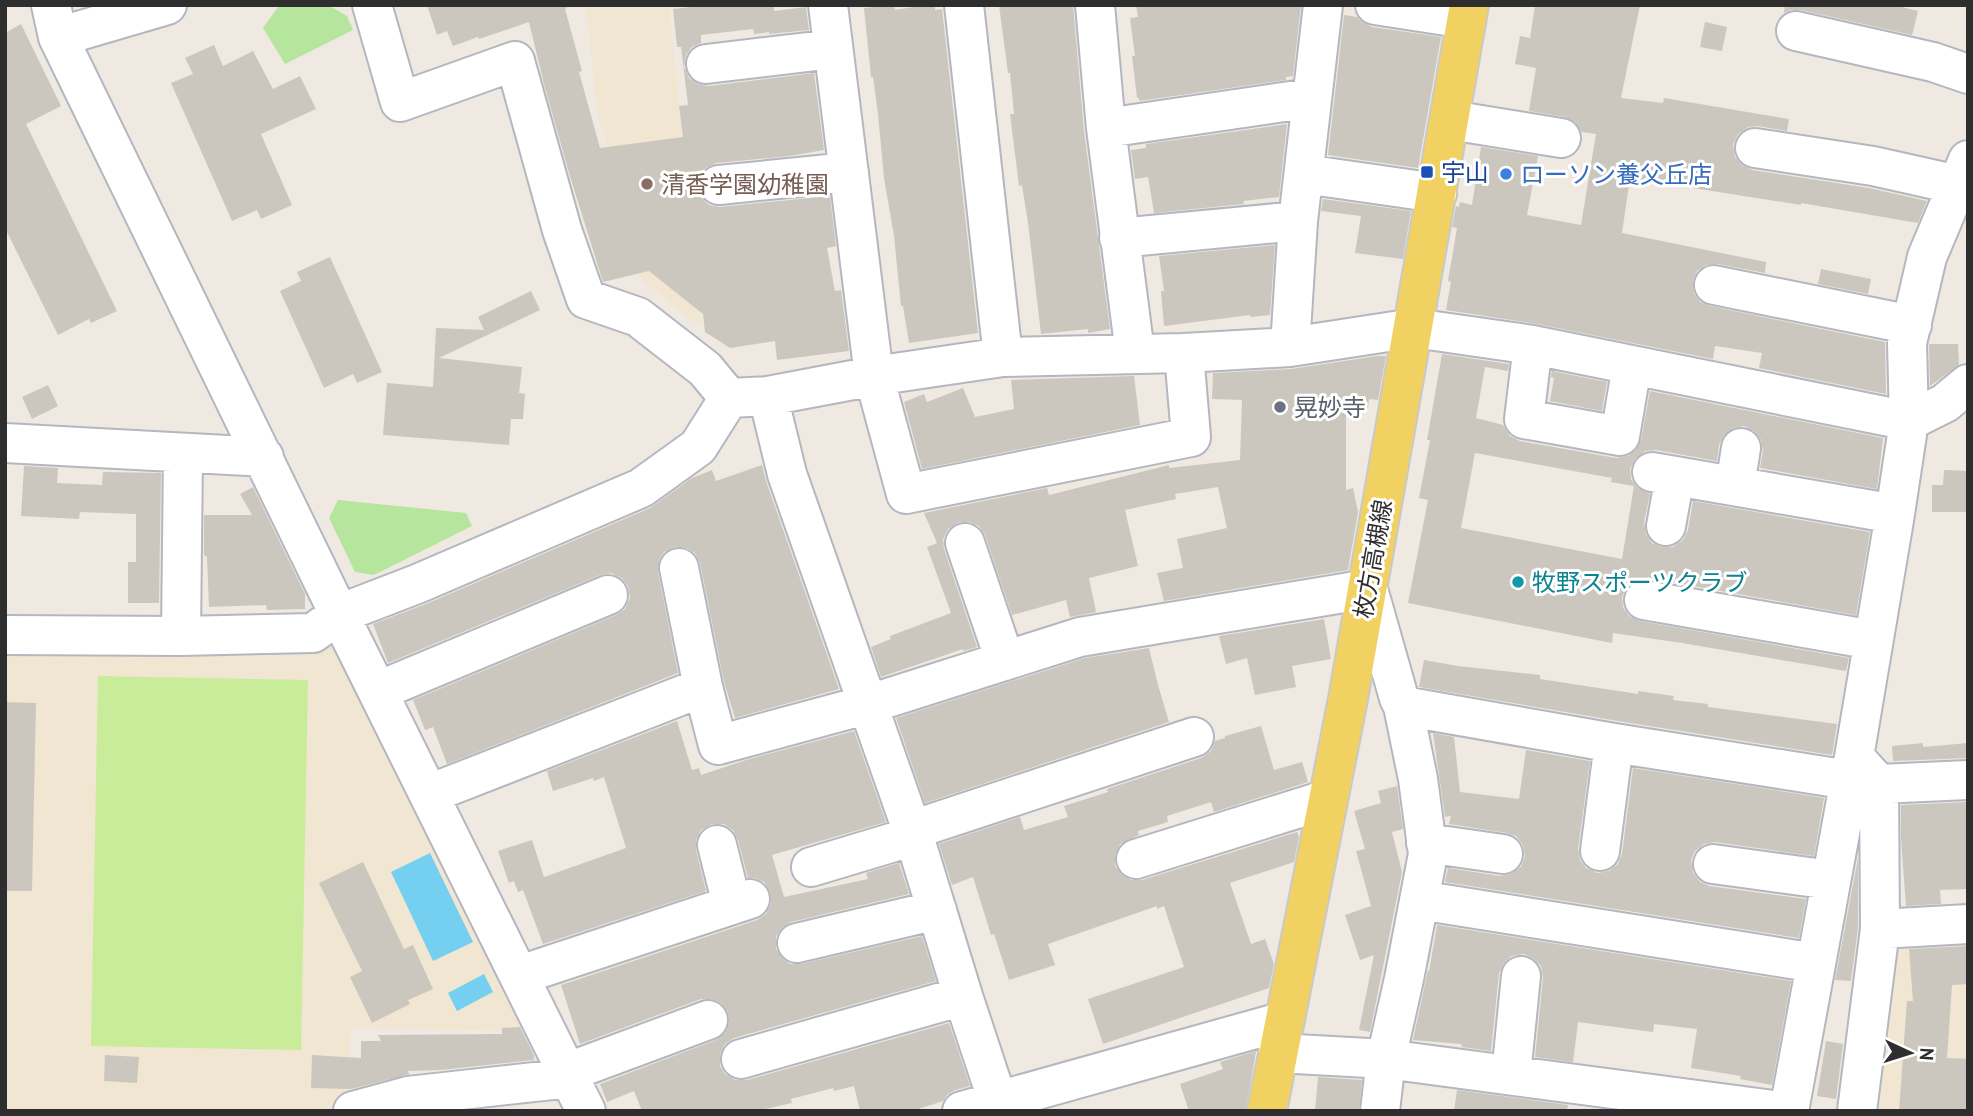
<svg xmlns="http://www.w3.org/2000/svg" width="1973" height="1116" font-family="'PT Sans','Noto Sans JP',sans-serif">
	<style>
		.education { fill: #f0e6d1 }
		.green { fill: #b6e59e }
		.pitch { fill: #c9ec9a }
		.water { fill: #75cff0 }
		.building { fill: #cbc7bf; fill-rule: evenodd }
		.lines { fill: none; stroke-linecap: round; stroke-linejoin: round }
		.minor-casing { stroke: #b4b7c1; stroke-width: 42 }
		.major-casing { stroke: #c9c9c9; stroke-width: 42 }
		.minor { stroke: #fff; stroke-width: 38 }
		.major { stroke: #f2d163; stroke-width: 38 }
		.transit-dot { fill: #1a4fb4; stroke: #fff; stroke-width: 2.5 }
		.shop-dot { fill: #3f7fe0; stroke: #fff; stroke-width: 2.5 }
		.education-dot { fill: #8d6e63; stroke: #fff; stroke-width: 2.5 }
		.worship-dot { fill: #6b7280; stroke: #fff; stroke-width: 2.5 }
		.culture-dot { fill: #0f9aa8; stroke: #fff; stroke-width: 2.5 }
		.labels { text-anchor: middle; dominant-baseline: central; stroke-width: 6; stroke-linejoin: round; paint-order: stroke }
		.transit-label { font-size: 24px; fill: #164399; stroke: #fff; text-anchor: start }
		.shop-label { font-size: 24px; fill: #366cbe; stroke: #fff; text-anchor: start }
		.education-label { font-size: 24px; fill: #785e54; stroke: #fff; text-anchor: start }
		.worship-label { font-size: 24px; fill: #5b616d; stroke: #fff; text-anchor: start }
		.street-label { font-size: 24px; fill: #2e2e2e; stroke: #fff }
		.culture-label { font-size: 24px; fill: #0d838f; stroke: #fff; text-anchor: start }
	</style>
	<rect width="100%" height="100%" fill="#efe9e1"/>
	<path class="education" d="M584,5H669L701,328L635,274L606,138L597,113L590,42L586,9Z
		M339,614L548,1031L351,1028L346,1111H5V635Z
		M1968,932V1111H1862L1888,937Z"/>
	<path class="green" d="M328,5L347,16L353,30L285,64L263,28L278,7Z
		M338,500L466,513L472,526L374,575L355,572L329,518Z"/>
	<path class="pitch" d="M98,676L308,680L301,1050L91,1046Z"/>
	<path class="water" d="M430,853L473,942L433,961L391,872Z
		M484,974L493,992L457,1011L448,993Z"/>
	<path class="building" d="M427,5H566L567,8L565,9L582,71L579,72L600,148L683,137L679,106L688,105L681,47H677L673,9L709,5H774V11L806,7L809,30L769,34V32L754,34L753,29L701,35V43L692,47L686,55L684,67L689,78L698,84L708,86L814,73L824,150L790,156L716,163L706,168L699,175L697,188L701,197L709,205L720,207L830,196L836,246L827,248L835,291L841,290L849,351L777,360L775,341L730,348L705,332L703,314L649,271L603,282L569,173L544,84L529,22L479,39L478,37L453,46L447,31L437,35Z
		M894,5L895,10L926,5H935V10L942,9L978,333L909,343L903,306H901L894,236L884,178L878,114L873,77H871L864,8Z
		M999,5H1073L1084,131L1110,329L1088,333V329L1041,334L1028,223L1022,185L1019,186L1010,114H1014L1010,73H1008Z
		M1136,5H1301L1293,76L1286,77V80L1139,101V98H1137L1132,56H1135L1130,18L1138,17Z
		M1535,5H1640L1621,98L1663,103L1664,98L1789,119L1787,131L1758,126L1748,127L1738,134L1733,145L1735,157L1742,165L1752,170L1869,188L1927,201L1918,223L1801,203V205L1630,178L1622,233L1766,262L1765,273L1718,264L1706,265L1697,271L1693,281L1694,293L1700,302L1710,306L1885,342L1886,394L1759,368L1762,353L1715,346L1713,359L1537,324L1446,310L1451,282L1448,281L1457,228L1452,227L1456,206L1459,207L1460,202L1472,205L1481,147L1538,156L1527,215L1581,225L1596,134L1582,132L1575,122L1565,117L1529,111L1536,68L1515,64L1520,36L1530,38Z
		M1785,5H1894L1918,11L1912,35L1801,10H1790L1784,13Z
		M1344,15L1357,17L1362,22L1372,27L1441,37L1418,168L1328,155Z
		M1705,22L1727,27L1722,51L1700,47Z
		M21,24L61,106L26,124L117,311L91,323L89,319L58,335L5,228V33Z
		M214,45L223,66L253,51L273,89L300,76L316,109L261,134L292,205L261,219L257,210L232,221L171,83L193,74L185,58Z
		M1287,124L1279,197L1243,201L1244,204L1154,213L1148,177L1135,179L1131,150L1146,148V144Z
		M1323,199L1411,211L1403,259L1355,253L1361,216L1321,211Z
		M1275,245L1270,315L1251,317L1250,315L1164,326L1161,291H1164L1159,256Z
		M330,257L382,372L357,383L353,374L324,388L280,291L301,281L297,272Z
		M1821,269L1871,279L1868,294L1818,284Z
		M531,291L540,310L439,358L522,367L519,393L525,394L523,419H511L509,445L383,435L387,383L433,387L436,328L484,330L478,317Z
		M1929,344H1958L1959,365L1930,386Z
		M1442,354L1509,364L1508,371L1485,367L1476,418L1503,425L1510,436L1520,441L1616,458L1628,456L1636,450L1641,440L1650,391L1883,438L1877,489L1760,468L1763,451L1761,440L1754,431L1744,426L1733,428L1724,435L1719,445L1717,461L1656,450L1645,451L1635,459L1630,469L1631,479L1638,488L1650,494L1644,522L1646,534L1652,543L1661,547H1673L1683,540L1688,530L1693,501L1870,532L1856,615L1648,578L1637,579L1628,585L1622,597L1623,607L1629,616L1640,621L1849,658L1846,671L1682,643L1613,633L1612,643L1408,603L1428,500L1419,498L1430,440H1427ZM1475,453L1612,478L1611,482L1634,486L1622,559L1461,528Z
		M1377,356H1386L1378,400L1369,399L1368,408L1346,406V490L1353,488L1358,512L1348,570L1164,601L1157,573L1183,568L1177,539L1227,528L1218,487L1175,494L1176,499L1125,510L1138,566L1089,578L1096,612L1070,617L1066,600L1012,615L985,535L979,526L970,522H959L948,529L943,539L944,549L977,647L963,651V649L881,677L871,647L891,639L890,636L951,613L927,547L937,543L924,513L1047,488L1049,495L1169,465V468L1240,460L1242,400L1212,399L1213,373L1291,369Z
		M1552,371L1607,382L1602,411L1550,401L1554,378L1551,377Z
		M1134,376L1140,425L922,469L904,402L924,394L927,402L963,388L975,417L1014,409L1011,380Z
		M48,385L58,406L32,419L22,397Z
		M762,465L766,481L839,689L735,718L724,682L700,563L695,553L687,548L675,547L664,552L659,560L658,572L678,673L447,764L433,727L425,730L413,700L616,615L625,609L630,598L628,586L622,578L611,573L600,575L388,663L373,624L426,604L650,508L692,478L712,470L716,481Z
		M24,466L58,468L57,483L102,485L103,472L161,473L159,603H128V562H136V514L80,512L79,519L21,516Z
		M1944,470L1968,471V512H1932V485H1943Z
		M253,487L305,594V609L267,610L266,605L209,607L207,557L204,555V515H252L240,494Z
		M1324,619L1331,659L1292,666L1296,687L1255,695L1247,658L1226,664L1219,636Z
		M1149,648L1158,685L1169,722L925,803L896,718L1085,658Z
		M1424,660L1458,666L1540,675V679L1638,694V691L1674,696L1673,700L1708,704V707L1837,724L1832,755L1618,721L1419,687Z
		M5,702L36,703L32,891H5Z
		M677,721L692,770L699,768L701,775L749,759L854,731L886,822L772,855L784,897L868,879L866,873L899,863L909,894L791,922L782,928L776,936V949L781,957L790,964H801L922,936L936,981L734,1038L725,1044L720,1054V1066L725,1074L735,1080H747L949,1023L970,1086L955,1090L947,1095L943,1101L912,1111H860L854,1086L834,1091L833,1088L791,1099L792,1103L757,1111H642L634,1091L607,1102L600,1084L716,1040L725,1033L729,1024L728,1012L721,1003L712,999H701L580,1044L561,985L757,920L766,914L771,904L770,892L764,882L755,878H748L738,840L733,830L724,824H712L701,830L696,840V850L706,891L543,944L523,890L518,892L514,881L509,883L498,851L532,840L544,877L626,848L604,777L594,781L593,778L553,791L547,771Z
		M1261,726L1274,770L1302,762L1308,782L1214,812L1211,802L1167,816L1168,822L1138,831L1139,835L1120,844L1115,855V866L1122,875L1131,880H1142L1297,832L1299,837L1294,862L1230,883L1251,944L1265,939L1274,964L1269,988L1103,1044L1088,999L1184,967L1164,906L1157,909V906L1048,944L1055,965L1009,980L994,934L991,935L973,877L952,885L939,844L1020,817L1024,830L1068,817L1064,806L1108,792L1107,789L1201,758L1211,751L1215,741L1225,738V736Z
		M1433,733L1454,737L1460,792L1519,799L1526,750L1590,761L1578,849L1580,860L1586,868L1597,873L1609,871L1618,864L1622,854L1633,768L1824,798L1814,856L1715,842L1704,844L1695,851L1691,860L1693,873L1700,882L1709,886L1806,899L1799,938L1445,882L1448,868L1500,876L1510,874L1521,867L1525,856L1523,845L1516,836L1507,833L1449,824L1451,816L1445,817Z
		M1923,743V747L1968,743V758L1893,761L1892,746Z
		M1397,786L1403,829L1392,832L1402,872L1370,1032L1359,1030L1374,955L1360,960L1345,915L1371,906L1356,851L1365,849L1354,811L1381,803L1378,791Z
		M1968,802V889L1940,890L1941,904L1906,906L1901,839V805Z
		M1858,858V928L1851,981L1835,980Z
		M363,862L404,949L413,945L433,989L408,1000L410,1004L372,1023L350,977L362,971L319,883Z
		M1437,925L1791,981L1772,1085L1740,1079L1741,1076L1691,1068L1697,1029L1654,1024L1653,1032L1578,1022L1573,1062L1535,1057L1543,978L1541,966L1534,959L1524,954L1511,956L1504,963L1499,973L1491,1051L1462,1047L1461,1044L1413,1040L1428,970L1429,972Z
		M1968,946V984L1952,985L1947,1058L1968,1059V1111H1899L1907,1001H1913L1909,949Z
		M520,1027L534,1055V1060L441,1070L407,1071L410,1074L351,1089L311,1088L312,1055L361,1058V1041H381L378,1035L502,1034V1028Z
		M1826,1041L1843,1044L1836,1099L1817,1096Z
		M1256,1051L1246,1111H1189L1180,1084L1223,1069L1220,1062Z
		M105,1055L139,1057L137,1083L104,1081Z
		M1318,1077L1362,1080L1359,1111H1315Z
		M1457,1090L1568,1105L1567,1111H1454Z"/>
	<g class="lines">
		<defs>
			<path id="minor" d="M51,5L58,37L339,614L586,1111
				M372,5L400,102L515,61L562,230L586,299L638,317L705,369L729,398
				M828,5L874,376L906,494L1191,437L1184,353
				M964,5L1003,357
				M1095,5L1106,128L1135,353
				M1375,5L1466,19
				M1796,31L1933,62L1968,74
				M58,37L167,5
				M706,64L833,49
				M1450,120L1561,138
				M1106,128L1311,98
				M1755,148L1873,166L1958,185
				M1304,174L1437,193
				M719,185L849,172
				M1119,238L1298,221
				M1714,285L1912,325
				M1533,345L1524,419L1620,436L1632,366
				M1290,347L1298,221L1323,5
				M768,396L787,474L914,836L963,996L1001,1111
				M5,443L264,457
				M1652,472L1895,514
				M1735,486L1741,448
				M1666,526L1675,476
				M965,543L1005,661
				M679,568L703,687L718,745L869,704L1080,637L1368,589L1399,698L1403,706L1418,779L1428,854L1404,979L1386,1059L1380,1111
				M1644,600L1873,640
				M5,635L181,636L313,633L339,614L417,584L641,488L698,447L729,398L768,396L874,376L1003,357L1184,353L1290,347L1414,328L1533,345L1909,421L1945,403L1968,384
				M181,636L183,453
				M378,691L608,595
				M1403,706L1614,743L1849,780
				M1854,757L1879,784L1880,929L1968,924
				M1879,784L1968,780
				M429,794L703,687
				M912,830L1194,737
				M1426,843L1503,854
				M717,845L732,905
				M1600,851L1614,743
				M1136,859L1328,799
				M1713,864L1831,880
				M811,867L914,836
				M1419,900L1816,963
				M797,943L937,910
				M520,975L750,899
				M1278,1053L1386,1059L1780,1111
				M741,1059L963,996
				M568,1072L708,1020
				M1511,1075L1521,976
				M353,1111L408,1096L571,1078
				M962,1111L1284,1021
				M1789,1111L1854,757L1895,514L1909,421L1907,343L1927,257L1968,160
				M1857,1111L1880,929"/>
			<path id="major" d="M1267,1111L1348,699L1469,5"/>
		</defs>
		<use href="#minor" class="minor-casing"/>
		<use href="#major" class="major-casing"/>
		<use href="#minor" class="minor"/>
		<use href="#major" class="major"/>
	</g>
	<rect class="transit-dot" x="1420" y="165" width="14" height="14" rx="3.5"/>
	<circle class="shop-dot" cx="1506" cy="174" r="7"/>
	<circle class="education-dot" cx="647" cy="184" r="7"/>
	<circle class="worship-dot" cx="1280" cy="407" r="7"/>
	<circle class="culture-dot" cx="1518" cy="582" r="7"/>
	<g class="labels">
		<g class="transit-label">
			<text x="1441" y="172">宇山</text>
		</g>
		<g class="shop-label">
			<text x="1520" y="174">ローソン養父丘店</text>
		</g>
		<g class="education-label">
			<text x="661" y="184">清香学園幼稚園</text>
		</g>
		<g class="worship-label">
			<text x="1294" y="407">晃妙寺</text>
		</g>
		<g class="street-label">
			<text transform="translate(1373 559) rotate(-80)">枚方高槻線</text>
		</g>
		<g class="culture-label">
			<text x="1532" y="582">牧野スポーツクラブ</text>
		</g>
	</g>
	<rect width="1973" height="1116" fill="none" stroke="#2e2e2e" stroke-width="14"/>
	<g transform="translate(1910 1053) rotate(94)" stroke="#ffffff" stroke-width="5" paint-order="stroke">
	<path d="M0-5L12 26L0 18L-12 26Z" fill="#2e2e2e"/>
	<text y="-10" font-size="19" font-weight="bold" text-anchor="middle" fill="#2e2e2e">N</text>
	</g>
</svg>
